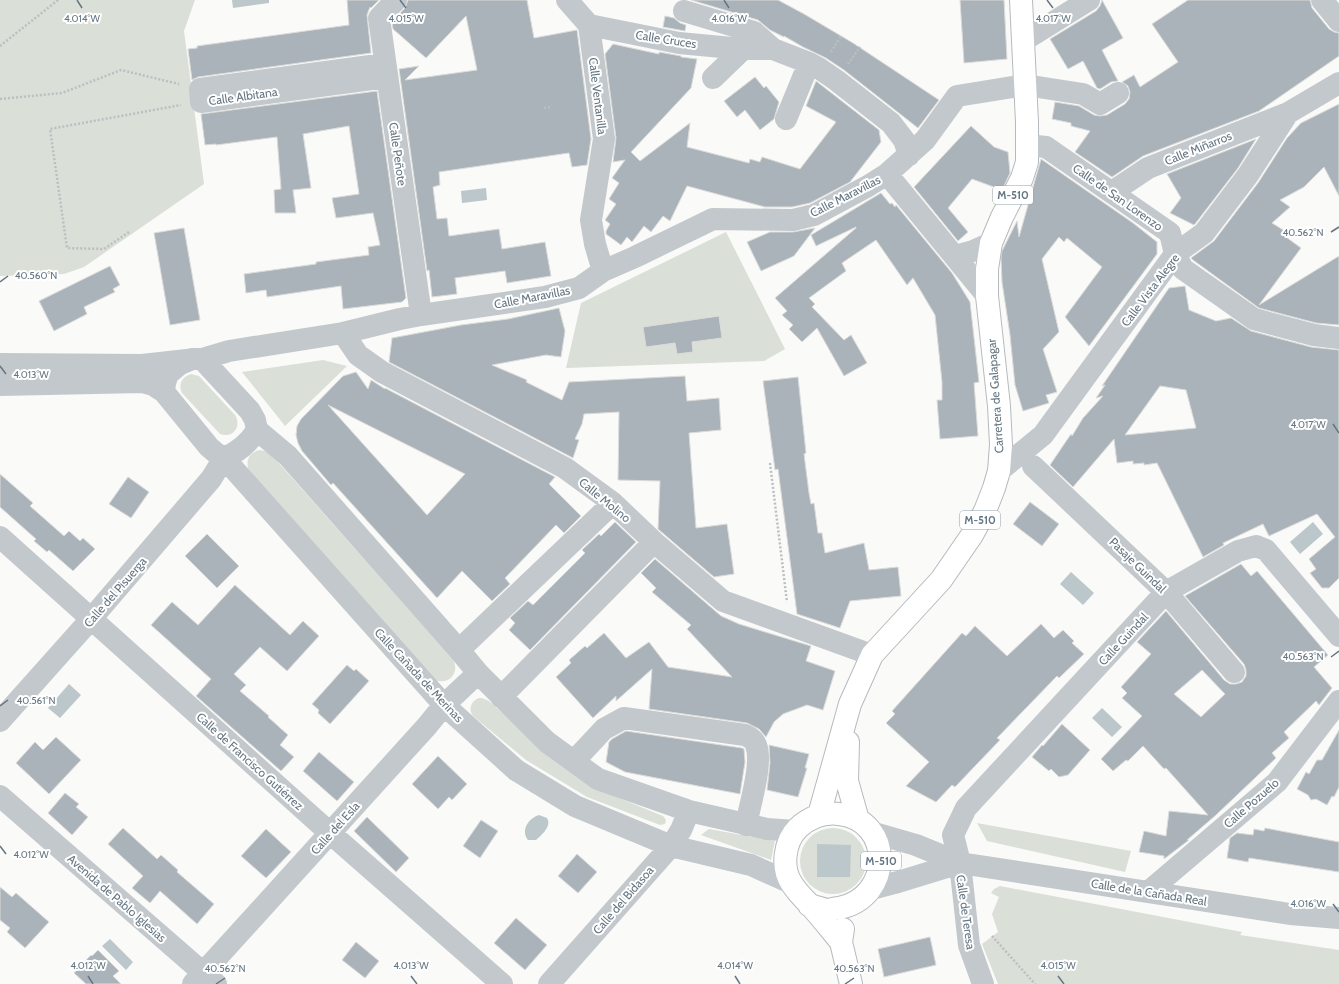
<svg xmlns="http://www.w3.org/2000/svg" width="1339" height="984" font-family="Cabin,sans-serif">
	<style>
		.green { fill: #dadfd7 }
		.water { fill: #bbc7cb }
		.building { fill: #aab3b9; stroke: #dcdcda; fill-rule: evenodd }
		.lines { fill: none; stroke-linecap: round; stroke-linejoin: round }
		.major-casing { stroke: #b5babe; stroke-width: 24 }
		.path { stroke: #bbbfc2; stroke-width: 2.5; stroke-dasharray: 2 2; stroke-linecap: butt }
		.minor { stroke: #c3c8cc; stroke-width: 22 }
		.major { stroke: #fff; stroke-width: 22 }
		.ticks { fill: none; stroke: #657683; stroke-width: 1.5 }
		.labels { text-anchor: middle; dominant-baseline: central; stroke-width: 4; stroke-linejoin: round; paint-order: stroke }
		.shield { fill: #fff; stroke: #939fa8; stroke-width: 1 }
		.shield-label { font-size: 11px; font-weight: bold; fill: #657683 }
		.street-label { font-size: 12px; fill: #657683; stroke: #fff }
		.ticks-label { font-size: 10px; text-anchor: middle; fill: #657683; stroke: #fff; stroke-width: 4; stroke-linejoin: round; paint-order: stroke }
	</style>
	<rect width="100%" height="100%" fill="#fafaf8"/>
	<path class="green" d="M0,0H195L184,31L204,184L84,267L64,274L0,276Z
		M726,232L785,349L764,361L566,368L581,303Z
		M323,360L347,366L285,426L242,372Z
		M191,374L199,376L235,415C242,426 233,439 220,434L182,393C178,384 182,377 191,374Z
		M260,450L269,452L452,658C461,671 450,686 435,680L249,471C245,461 249,452 260,450Z
		M479,698H482L489,701L541,747L592,787L663,816L666,820L665,824L660,825L587,797L526,760L473,716C468,709 471,701 479,698Z
		M977,823L1131,851L1125,872L987,841Z
		M800 861a33 33 0 1 1 66 0a33 33 0 1 1-66 0Z
		M709,829L775,841L771,860L701,835Z
		M1000,886L1242,932L1240,935L1339,950V984H998L982,944L998,932L992,914L999,897L991,893L994,889Z"/>
	<path class="water" d="M232,0H269V3L233,8Z
		M486,188L487,200L462,203L461,191Z
		M1313,522L1323,534L1300,554L1290,542Z
		M1071,572L1094,593L1083,605L1060,584Z
		M69,684L81,695L60,718L48,708Z
		M1102,708L1122,727L1112,737L1092,718Z
		M539,815L547,818C552,826 542,835 536,840H528C520,830 529,818 539,815Z
		M817,844L851,845L850,877H817Z
		M110,939L133,962L126,970L102,946Z"/>
	<path class="building" d="M347,0H379L371,8L370,7L367,15L371,53L198,77L192,80L188,49L197,48V46L349,25Z
		M408,0H527L534,38L577,30L591,139L587,165L572,167L569,153L439,172L440,185L433,187L437,219L447,218L449,236L499,229L502,249L545,242L551,276L507,283L505,271L455,278L457,294L432,297L429,270L427,271L399,69L419,66L405,80L477,70L466,16L426,58L393,29L392,22L405,8Z
		M691,0H778L804,14L853,43L939,100L918,128L844,70L826,58L803,47L784,36V37L770,30L758,20Z
		M960,0H1004L1007,59L964,63Z
		M1102,0L1123,38L1102,50L1118,81L1111,82L1100,89L1097,88L1083,61L1068,69L1050,39L1096,11L1100,6Z
		M1188,0H1310L1312,8L1329,29L1334,32L1339,33V56L1259,111L1143,156L1112,177L1075,152L1090,131L1071,126V123L1052,119L1055,102L1079,106L1094,115L1100,116L1107,115L1125,104L1129,99L1130,92L1128,86L1122,82L1134,75L1140,87L1178,62L1152,24Z
		M665,16L674,18L680,23L686,25L685,31L663,27Z
		M613,44L659,54V52L681,56V57L697,59L691,88L631,152L640,161L690,123L687,147L749,163L750,159L760,162L762,157L800,169L836,122L806,106L816,81L879,130L881,142L850,182L810,203L792,207H765L687,186L670,221L663,216L651,232L644,226L632,242L627,237L621,245L606,234V231L610,224L605,220L616,204L609,199L619,183L612,178L625,160L613,162L616,138L605,54Z
		M755,77L764,88L766,86L779,102L774,119L760,130L745,110L737,117L724,101Z
		M377,91L406,298L402,302L343,309L341,286L267,297L266,290L246,293L244,274L316,264V262L369,255L368,247L380,245L373,213L336,218L332,198L359,194L349,126L303,134L311,188L293,190L296,213H275L274,190L281,189L277,137L216,145V144L205,145L201,114Z
		M1339,104V196L1324,167L1304,187L1280,200L1290,207L1272,223L1288,233L1286,237L1301,248L1259,305L1339,256V325L1316,323L1259,308L1193,260L1191,258L1214,241L1258,183L1287,138L1301,123Z
		M971,126L994,147L1008,152L1010,173L1002,190L972,179L948,208L968,232L958,241L914,187Z
		M1256,139L1238,168L1195,224L1194,225L1170,213L1181,198L1167,174Z
		M1041,159L1133,223L1157,242V254L1089,346L1065,317L1102,267L1067,238L1064,242L1059,237L1042,259L1059,332L1043,349L1057,392L1046,395L1049,403L1023,411L1015,385L1010,335L1002,282L1001,258L1002,251L1017,221L1019,237Z
		M881,193L890,204L892,203L895,207L896,205L952,273L970,302L979,382L974,383L978,436L940,439L937,400H942V382L935,315L913,278L907,285L876,240L842,263L846,271L809,298L815,304L812,307L844,340L851,335L867,363L844,376L817,328L802,342L789,329L793,325L782,315L787,311L775,298L856,228V227L816,246L811,235Z
		M184,228L200,320L170,325L154,233Z
		M815,228L794,256L761,271L747,242L770,232H793Z
		M110,266L120,285L113,289L115,292L84,307L87,314L54,331L39,301Z
		M1185,286L1189,310L1216,321L1231,318L1251,331L1311,347L1339,350V578L1329,588H1322L1310,573L1316,569L1309,559L1335,537L1317,514L1269,536L1263,524L1223,543L1224,545L1203,557L1157,463L1144,465V463L1133,464V461L1117,463L1114,439L1073,487L1050,465L1071,434L1072,436L1083,418L1103,396L1096,398L1105,385L1102,386L1169,288ZM1160,386L1186,390L1196,428L1125,435Z
		M559,308L565,331L561,357L546,355L492,365L527,380L526,382L562,400L569,382L685,376L687,401L719,398L721,430L689,433L696,528L727,524L734,574L714,577L658,529L660,481L618,480L619,412L584,414L582,424L575,439L579,440L573,458L389,362L392,338L461,325L508,319Z
		M719,316L722,338L692,342L693,352L677,354L675,343L646,347L643,327Z
		M356,372L368,389L371,380L385,389V388L555,477L549,484L581,516L564,533L556,525L505,578L510,584L492,601L462,571L437,598L333,483L331,485L302,451L298,443L296,435L297,426L301,419L343,376ZM328,405L465,474L427,515Z
		M798,377L806,453L804,454L809,493L811,504L814,503L818,533H822L825,553L864,543L869,570L898,567L901,596L850,601L840,628L797,614L778,469L775,470L763,381Z
		M0,474L33,503L30,506L64,536L69,531L80,541L83,538L95,549L73,571L49,550L47,552L34,541L36,539L0,507Z
		M128,477L149,492L131,518L109,504Z
		M1030,502L1059,524L1042,546L1013,524Z
		M615,522L636,542L530,650L509,630L515,623L510,618L528,601L533,605L585,553L582,550L599,534L601,536Z
		M207,534L239,566L217,588L185,556Z
		M655,559L721,616L739,624L811,646L806,661L835,671L823,710L807,705L783,714L774,722L766,737L759,729L747,723L649,709L652,669L616,701V696L593,718L556,677L571,663L569,660L585,646L587,648L604,633L626,658L649,642L668,667L732,677L687,629L691,625L652,592L656,588L641,573Z
		M1241,564L1251,576L1257,571L1328,655L1314,667L1332,688L1319,705L1316,701L1284,732L1289,738L1272,753L1276,758L1216,815L1187,840H1189L1164,859V856L1139,852L1144,831L1166,836L1169,811L1208,815L1166,768L1164,769L1143,746L1128,761L1126,760L1113,771L1101,759L1142,716L1122,698L1127,693L1121,687L1151,654L1137,642L1166,611L1224,680L1230,684H1236L1242,682L1246,676V670L1244,664L1185,596ZM1202,670L1225,694L1201,717L1174,694Z
		M235,585L290,635L303,621L319,636L287,671L260,647L234,674L246,685L240,691L269,716L268,717L288,735L280,745L294,757L281,771L196,696L211,679L151,625L172,602L198,625Z
		M1041,624L1054,638L1063,630L1074,641L1072,643L1084,654L1059,678L1057,676L997,738L1000,740L975,766L955,787L952,785L936,802L906,786L929,762L886,723L895,714L892,711L962,633L966,636L975,626L1007,656Z
		M347,665L354,671L356,669L369,681L330,724L318,713L319,710L312,704Z
		M1062,724L1090,750L1068,775L1059,777L1051,769L1049,771L1032,757L1042,745L1043,746Z
		M1339,730V787L1334,797L1332,796L1327,805L1316,799L1311,800L1308,795L1297,789L1306,772L1309,774L1317,760H1322Z
		M626,731L742,748L744,749L745,762L740,794L625,772L606,762L609,742L612,739Z
		M56,737L81,760L49,794L16,763L35,742L43,750Z
		M769,745L809,754L805,768H807L798,797L767,790L770,763Z
		M319,752L354,782L337,801L303,771Z
		M438,756L467,784L452,800L449,797L438,809L412,784Z
		M65,793L79,804L76,807L88,817L72,835L48,813Z
		M367,817L409,858L396,872L354,831Z
		M481,820L498,831L480,858L463,846Z
		M123,828L157,859L161,855L178,870L177,872L214,904L197,924L160,891L150,903L132,888L143,876L108,844Z
		M1265,828L1339,842V872L1249,858L1248,862L1227,858L1230,838L1237,833L1253,835L1254,829L1264,831Z
		M266,829L291,852L266,878L241,856Z
		M577,854L597,872L578,893L558,876Z
		M0,887L12,897L16,893L49,922L25,948L7,932L10,928L0,920Z
		M516,918L547,945L525,970L494,943Z
		M930,937L936,965L884,977L878,949Z
		M356,942L379,961L365,978L342,960Z
		M98,950L119,971L113,976L121,984H86L74,973L91,955L92,956Z"/>
	<g class="lines">
		<defs>
			<path id="major" d="M848,742L847,781L858,820
				M819,815L850,704L872,655L941,580L972,535L985,511L994,488L999,471L1001,445L999,406L987,296V269L991,243L1002,217L1022,178L1027,162V122L1021,0
				M809,905C815,906 821,909 827,910C831,910 835,908 839,908C893,898 894,820 839,814C823,812 810,817 798,828C784,842 781,868 792,884C797,892 803,898 810,905C821,917 831,930 841,942
				M843,929L841,942L851,984"/>
		</defs>
		<use href="#major" class="major-casing"/>
		<path class="path" d="M0,46L58,0
			M831,52L841,36
			M848,64L860,47
			M0,99L62,93L121,70L179,84
			M544,108L552,107
			M129,232L104,249L67,248L50,129L181,105
			M770,463L787,602
			M992,936L1035,984"/>
		<path class="minor" d="M396,0L379,18L421,315
			M567,0L589,25L604,139L591,220L595,244L603,271
			M1322,0L1339,21
			M684,11L754,32L773,49
			M589,25L679,43L743,49H773L809,63L820,69L836,80L891,123L904,140L909,155
			M1023,41L1089,0
			M385,64L200,89L201,102L387,77
			M713,78L743,49
			M786,119L809,63
			M1027,145L1046,147L1170,233L1175,254L1183,269L1254,319L1314,335L1339,338
			M887,174L987,296
			M1112,192L1148,168L1288,113
			M955,256L973,251L991,243
			M343,333L358,355L382,372L565,468L613,503L654,542L723,601L872,655
			M202,359L250,411L255,420L257,430C249,443 238,452 224,458
			M0,364L142,365L187,360
			M0,385L142,382L153,385L164,392L209,447L216,453L224,458L444,705L516,770L575,806L671,846L751,865L791,883
			M164,392L165,383L168,374L180,364L192,359H202L229,351L343,333L400,319L421,315L545,297L579,288L603,271L635,257L713,219L793,220L814,215L868,186L887,174L925,140L957,96L1025,85L1083,94L1100,104L1118,93
			M257,430L288,456L459,650L478,673L547,742L598,779L689,811L767,829L795,831
			M1033,466L1166,592L1234,672
			M999,471L1043,435L1175,254L1204,233L1248,175L1288,113L1339,83
			M0,537L330,833L502,984
			M459,650L613,503
			M501,697L654,542
			M0,721L91,619L211,479L224,458
			M574,761L604,729L624,718L745,735C749,737 754,739 756,745C763,763 750,804 746,825
			M0,796L216,984
			M871,832L916,845L960,863L1290,914L1339,918
			M871,889L898,882L960,863
			M1148,892L1277,782L1339,701
			M193,984L330,833L427,726L444,705L478,673
			M549,984L671,846L681,830L689,811
			M983,984L969,945L960,863L953,835L966,808L1166,592L1238,551L1256,546L1266,550L1339,636"/>
		<use href="#major" class="major"/>
	</g>
	<path class="ticks" d="M77,0L82,8M400,0L406,8M724,0L729,8M1047,0L1053,8M1331,232L1339,227M0,282L8,276M0,366L6,374M1333,424L1339,433M1331,657L1339,651M0,706L8,700M0,846L6,854M1333,904L1339,912M88,976L93,984M411,976L417,984M735,976L740,984M1058,976L1064,984M216,984L225,978M845,984L854,978"/>
	<g class="labels">
		<g class="shield">
			<rect x="993" y="186" width="40" height="18" rx="3"/>
			<rect x="960" y="511" width="40" height="18" rx="3"/>
			<rect x="861" y="852" width="40" height="18" rx="3"/>
		</g>
		<g class="shield-label">
			<text x="1013" y="195">M-510</text>
			<text x="980" y="520">M-510</text>
			<text x="881" y="861">M-510</text>
		</g>
		<g class="street-label">
			<text transform="translate(666 39) rotate(9)">Calle Cruces</text>
			<text transform="translate(243 96) rotate(-8)">Calle Albitana</text>
			<text transform="translate(598 96) rotate(83)">Calle Ventanilla</text>
			<text transform="translate(1198 148) rotate(-22)">Calle Miñarros</text>
			<text transform="translate(398 154) rotate(82)">Calle Peñote</text>
			<text transform="translate(845 196) rotate(-27)">Calle Maravillas</text>
			<text transform="translate(1118 197) rotate(35)">Calle de San Lorenzo</text>
			<text transform="translate(1150 290) rotate(-53)">Calle Vista Alegre</text>
			<text transform="translate(532 297) rotate(-11)">Calle Maravillas</text>
			<text transform="translate(995 396) rotate(-94)">Carretera de Galapagar</text>
			<text transform="translate(605 500) rotate(39)">Calle Molino</text>
			<text transform="translate(1138 565) rotate(44)">Pasaje Guindal</text>
			<text transform="translate(115 592) rotate(-49)">Calle del Pisuerga</text>
			<text transform="translate(1123 639) rotate(-47)">Calle Guindal</text>
			<text transform="translate(419 675) rotate(47)">Calle Cañada de Merinas</text>
			<text transform="translate(250 761) rotate(42)">Calle de Francisco Gutiérrez</text>
			<text transform="translate(1251 803) rotate(-41)">Calle Pozuelo</text>
			<text transform="translate(335 828) rotate(-48)">Calle del Esla</text>
			<text transform="translate(1149 892) rotate(9)">Calle de la Cañada Real</text>
			<text transform="translate(117 898) rotate(41)">Avenida de Pablo Iglesias</text>
			<text transform="translate(623 900) rotate(-49)">Calle del Bidasoa</text>
			<text transform="translate(966 912) rotate(82)">Calle de Teresa</text>
		</g>
	</g>
	<g class="ticks-label">
		<text x="82" y="22">4.014°W</text>
		<text x="406" y="22">4.015°W</text>
		<text x="729" y="22">4.016°W</text>
		<text x="1053" y="22">4.017°W</text>
		<text x="1303" y="236">40.562°N</text>
		<text x="36" y="279">40.560°N</text>
		<text x="31" y="378">4.013°W</text>
		<text x="1308" y="428">4.017°W</text>
		<text x="1303" y="660">40.563°N</text>
		<text x="36" y="704">40.561°N</text>
		<text x="31" y="858">4.012°W</text>
		<text x="1308" y="907">4.016°W</text>
		<text x="88" y="969">4.012°W</text>
		<text x="411" y="969">4.013°W</text>
		<text x="735" y="969">4.014°W</text>
		<text x="1058" y="969">4.015°W</text>
		<text x="225" y="972">40.562°N</text>
		<text x="854" y="972">40.563°N</text>
	</g>
</svg>
